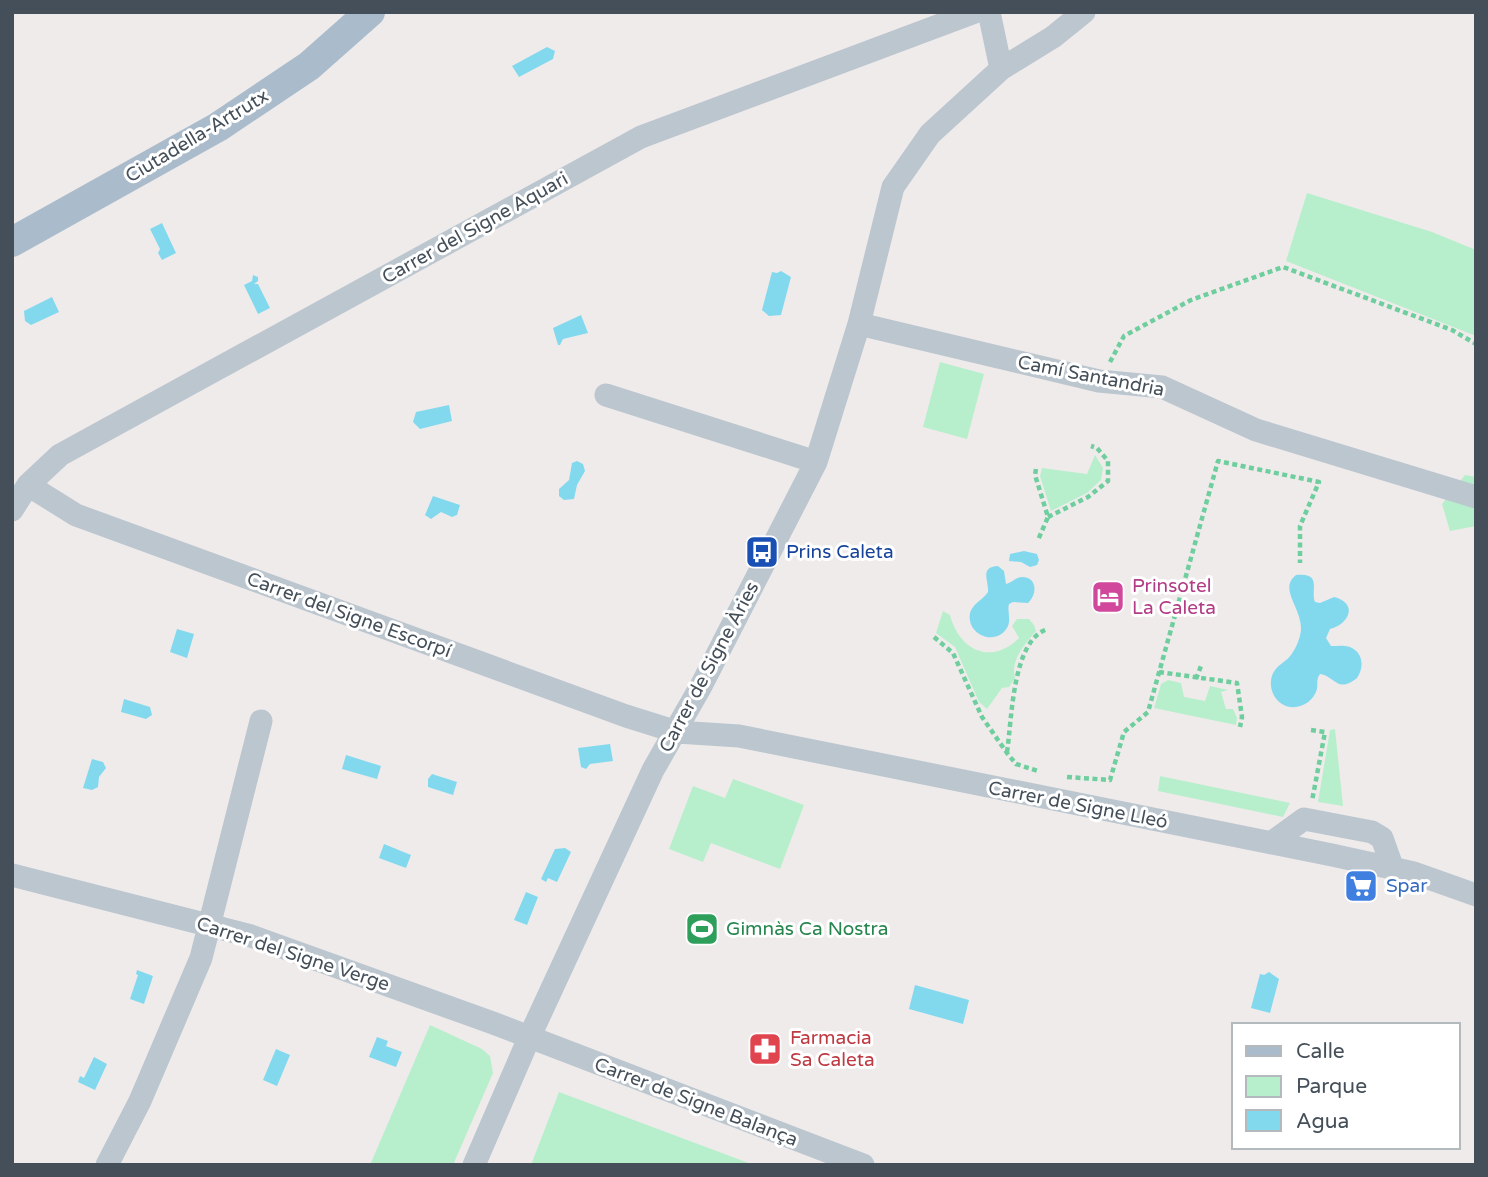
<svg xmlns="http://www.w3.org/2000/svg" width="1488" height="1177" font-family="'Varela Round',sans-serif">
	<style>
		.green { fill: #b7efcc }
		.water { fill: #82d9ee }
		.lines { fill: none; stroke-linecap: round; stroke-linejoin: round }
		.path { stroke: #6ece9e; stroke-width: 4.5; stroke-dasharray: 5 3.5; stroke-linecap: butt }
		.minor { stroke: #bcc6cf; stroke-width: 23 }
		.major { stroke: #aabccc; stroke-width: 30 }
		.labels { text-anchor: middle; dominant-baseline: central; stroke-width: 6; stroke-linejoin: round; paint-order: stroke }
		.street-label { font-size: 19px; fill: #444f59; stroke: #fff }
		.transit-label { font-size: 19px; fill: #164399; stroke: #fff; text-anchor: start }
		.hotel-label { font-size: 19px; fill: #b23c85; stroke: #fff; text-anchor: start }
		.shop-label { font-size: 19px; fill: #366cbe; stroke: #fff; text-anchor: start }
		.leisure-label { font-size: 19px; fill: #27864d; stroke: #fff; text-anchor: start }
		.health-label { font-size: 19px; fill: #be3a42; stroke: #fff; text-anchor: start }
	</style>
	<rect width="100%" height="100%" fill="#efebeb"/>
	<path class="green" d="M1307,193L1432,232L1476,250V336L1286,261Z
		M940,362L984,374L967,439L923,427Z
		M1095,455L1103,468L1101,480L1087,493L1051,511L1040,476L1042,468L1087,474Z
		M1465,475L1476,477V526L1450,531L1442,504Z
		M943,611L950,615C959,650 991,666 1019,638L1012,626L1017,619H1029L1034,625L1036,631C1025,644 1010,660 1015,678L1009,687L1002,688L987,709L979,702L955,647L936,633Z
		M1168,680L1181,683L1184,697L1205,701L1210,686L1228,690L1221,692L1226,709H1233L1237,718L1236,725L1154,708L1161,684Z
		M1335,729L1343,806L1318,802L1330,730Z
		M1160,776L1290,803L1283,817L1158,791Z
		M733,779L804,805L780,869L711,843L703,862L669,849L693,786L725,798Z
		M430,1025L482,1049L490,1056L493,1073L453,1165H370Z
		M559,1092L754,1165H531Z"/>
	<path class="water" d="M547,47L555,51L553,59L519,77L512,66Z
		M162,223L176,253L162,260L158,253L160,249L150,229Z
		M781,271L791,277L781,315L769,316L762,310L772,272L777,273Z
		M253,275L258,277V281L254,284H258L270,308L258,314L244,285L252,281Z
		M52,297L59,312L31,325L25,321L24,311Z
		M581,315L588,333L563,339L560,345H558L553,328Z
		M449,405L452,421L420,429L413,422L416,412Z
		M577,461L583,464L585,471L577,485L574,499L564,500L559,496V489L569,480L572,463Z
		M433,496L460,505L457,515L452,517L441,512L431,519L425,515Z
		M1024,551L1037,554L1039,560L1037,565L1030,567L1021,562L1009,561L1010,554Z
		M998,566L1004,571L1006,584C1012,583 1016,577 1022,577C1038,577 1037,595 1028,603L1013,602L1009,604C1007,611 1011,618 1008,626C998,647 966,636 970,613C973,603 983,600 988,592C989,581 979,567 998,566Z
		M1296,575C1323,572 1310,590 1315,602L1320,603L1334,597C1358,603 1350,624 1330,629L1326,638L1331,646C1337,646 1344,645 1350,647C1364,653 1364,668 1357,678C1337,694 1335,676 1320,674C1316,679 1318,683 1317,689C1313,704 1295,712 1282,704C1271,697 1267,681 1275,670C1279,664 1287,661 1291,655C1296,648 1300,639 1301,630C1302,608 1278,589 1296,575Z
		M177,629L194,634L187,658L170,652Z
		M124,699L150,707L152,715L146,719L121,712Z
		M610,744L613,761L590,764L586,769L581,767L578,748Z
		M346,755L381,766L377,779L342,769Z
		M92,759L103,762L106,768L99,777L98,787L92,790L83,788Z
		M432,774L457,782L453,795L428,787V779Z
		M384,844L411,855L406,868L379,858Z
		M565,848L571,852L557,882L548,878L546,882L541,879L555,849Z
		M526,892L538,897L527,925L514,920Z
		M137,970L153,976L144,1004L130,999L138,975L136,974Z
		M1269,972L1279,979L1270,1013L1251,1008L1260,974L1264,975Z
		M915,985L969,1000L963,1024L909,1009Z
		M377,1037L388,1041L386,1046L402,1052L396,1067L369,1057Z
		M276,1049L290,1055L277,1086L263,1080Z
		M94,1057L107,1064L95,1090L78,1082L80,1076L84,1078Z"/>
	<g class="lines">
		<path class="path" d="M1110,362L1124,336L1191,300L1283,267L1452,330L1476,344
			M1036,469L1035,475L1048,517L1038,540
			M1048,517L1088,497L1108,481V461L1097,448L1091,446
			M934,637L953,653L982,717L1007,753L1016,764L1038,771
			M1159,672L1237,683L1242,717L1240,727
			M1196,679L1201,666
			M1311,730L1325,732L1312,801
			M1007,752C1012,720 1012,639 1048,629
			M1067,777L1110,780L1124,732L1148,712L1218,461L1319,482L1300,526V563"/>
		<path class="minor" d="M989,12L1001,69
			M859,324L1099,381L1162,387L1256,430L1476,497
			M606,395L816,462
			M28,485L76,515L626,716L677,732L739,736L1332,855L1414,873L1476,895
			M12,510L28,485L60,455L641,137L975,12
			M1271,843L1304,819L1372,832L1382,838L1393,869
			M12,875L251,936L493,1023L863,1165
			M107,1165L140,1101L201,958L261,721
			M474,1165L529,1038L653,770L701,686L816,462L859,324L893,187L930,134L1001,69L1053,37L1084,12"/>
		<path class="major" d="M12,242L218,127L309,66L370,12"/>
	</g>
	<defs>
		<symbol id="bus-square" viewBox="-11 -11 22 22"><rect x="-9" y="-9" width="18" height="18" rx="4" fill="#1a4fb4" stroke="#fff"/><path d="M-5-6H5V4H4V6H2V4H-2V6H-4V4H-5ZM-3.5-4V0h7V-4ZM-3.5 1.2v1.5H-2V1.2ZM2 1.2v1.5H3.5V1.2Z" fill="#fff"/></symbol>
		<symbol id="hotel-square" viewBox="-11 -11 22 22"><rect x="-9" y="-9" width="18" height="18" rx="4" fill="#d1479c" stroke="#fff"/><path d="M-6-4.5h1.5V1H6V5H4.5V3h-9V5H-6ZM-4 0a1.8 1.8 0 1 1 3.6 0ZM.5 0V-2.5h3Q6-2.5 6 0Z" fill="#fff"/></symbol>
		<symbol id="supermarket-square" viewBox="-11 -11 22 22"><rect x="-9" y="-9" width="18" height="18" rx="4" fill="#3f7fe0" stroke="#fff"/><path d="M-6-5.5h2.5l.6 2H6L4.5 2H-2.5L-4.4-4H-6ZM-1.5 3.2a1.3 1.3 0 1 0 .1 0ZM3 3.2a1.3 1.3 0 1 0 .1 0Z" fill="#fff"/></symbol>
		<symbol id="stadium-square" viewBox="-11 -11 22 22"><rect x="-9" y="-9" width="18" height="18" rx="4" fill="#2e9e5b" stroke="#fff"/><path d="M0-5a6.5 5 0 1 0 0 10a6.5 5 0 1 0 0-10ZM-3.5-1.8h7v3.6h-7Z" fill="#fff"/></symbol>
		<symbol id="pharmacy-square" viewBox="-11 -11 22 22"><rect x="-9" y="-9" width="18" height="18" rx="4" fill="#e0444e" stroke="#fff"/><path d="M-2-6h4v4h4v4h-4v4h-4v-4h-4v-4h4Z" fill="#fff"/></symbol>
	</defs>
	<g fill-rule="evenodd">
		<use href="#bus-square" x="743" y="533" width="38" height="38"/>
		<use href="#hotel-square" x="1089" y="578" width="38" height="38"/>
		<use href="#supermarket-square" x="1342" y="867" width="38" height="38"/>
		<use href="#stadium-square" x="683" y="910" width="38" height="38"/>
		<use href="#pharmacy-square" x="746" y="1030" width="38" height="38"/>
	</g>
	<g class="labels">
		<g class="street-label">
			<text transform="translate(197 136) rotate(-31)">Ciutadella-Artrutx</text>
			<text transform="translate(475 228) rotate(-29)">Carrer del Signe Aquari</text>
			<text transform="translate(1091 376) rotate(11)">Camí Santandria</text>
			<text transform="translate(349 615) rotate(20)">Carrer del Signe Escorpí</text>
			<text transform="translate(709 667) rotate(-62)">Carrer de Signe Àries</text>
			<text transform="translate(1078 805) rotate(11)">Carrer de Signe Lleó</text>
			<text transform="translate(293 954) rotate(18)">Carrer del Signe Verge</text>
			<text transform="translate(696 1102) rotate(21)">Carrer de Signe Balança</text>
		</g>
		<g class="transit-label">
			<text x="786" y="552">Prins Caleta</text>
		</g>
		<g class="hotel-label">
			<text x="1132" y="586">Prinsotel<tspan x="1132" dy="22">La Caleta</tspan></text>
		</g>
		<g class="shop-label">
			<text x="1386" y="886">Spar</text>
		</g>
		<g class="leisure-label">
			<text x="726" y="929">Gimnàs Ca Nostra</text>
		</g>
		<g class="health-label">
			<text x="790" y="1038">Farmacia<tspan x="790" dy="22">Sa Caleta</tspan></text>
		</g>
	</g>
	<rect width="1488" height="1177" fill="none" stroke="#444f59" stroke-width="28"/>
	<rect x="1232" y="1023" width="228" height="126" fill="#ffffff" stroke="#b4b9bd" stroke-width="2"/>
	<rect x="1246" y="1046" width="35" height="10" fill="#aabccc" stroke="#b4b9bd" stroke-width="2"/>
	<text x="1296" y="1058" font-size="21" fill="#444f59">Calle</text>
	<rect x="1246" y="1076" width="35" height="21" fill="#b7efcc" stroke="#b4b9bd" stroke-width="2"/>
	<text x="1296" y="1093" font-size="21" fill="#444f59">Parque</text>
	<rect x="1246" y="1110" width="35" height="21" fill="#82d9ee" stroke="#b4b9bd" stroke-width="2"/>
	<text x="1296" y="1128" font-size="21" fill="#444f59">Agua</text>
</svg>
